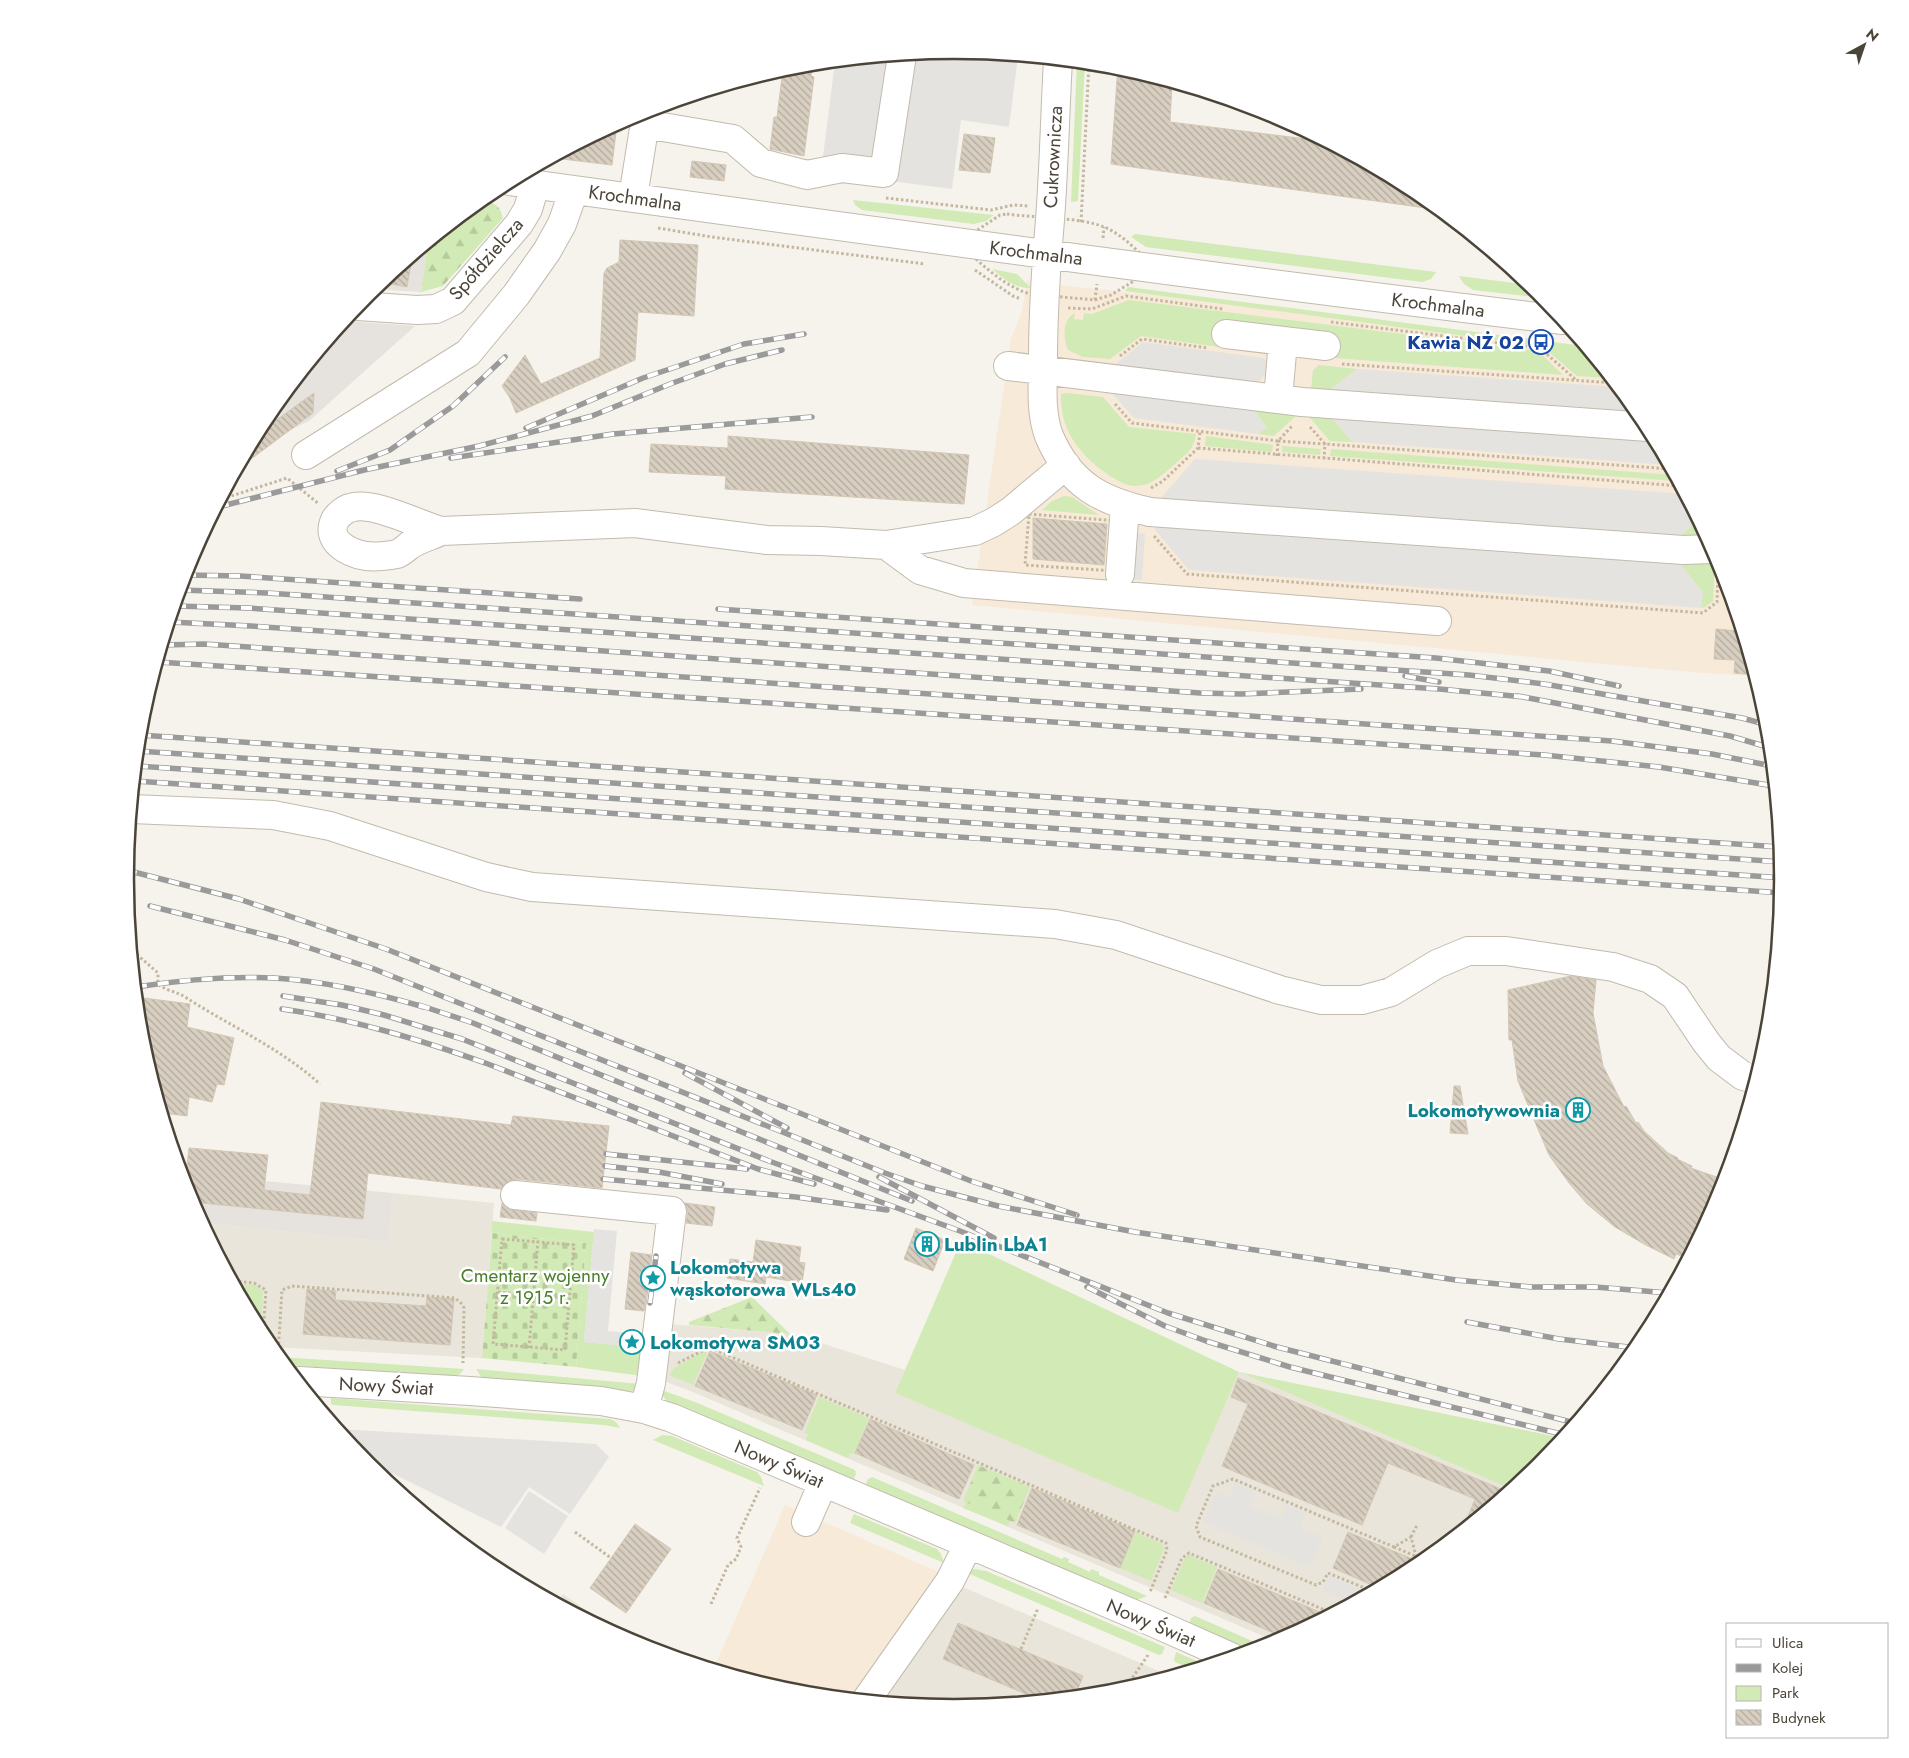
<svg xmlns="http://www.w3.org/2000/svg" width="1909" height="1758" font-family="Jost,sans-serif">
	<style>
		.residential { fill: #eae5da }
		.commercial { fill: #f7ead8 }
		.industrial { fill: #e6e2dd }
		.green { fill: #d2eab5 }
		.forest { fill: url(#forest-firs) }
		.cemetery { fill: url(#cemetery-stones) }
		.parking { fill: #e5e3e0 }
		.building { fill: url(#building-back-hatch); stroke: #d3c7b4 }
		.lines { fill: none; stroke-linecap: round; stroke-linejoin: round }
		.minor-casing { stroke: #c2bbae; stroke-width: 30 }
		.path { stroke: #c4b79f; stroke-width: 3; stroke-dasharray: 2.5 2.5; stroke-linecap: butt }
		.minor { stroke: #fff; stroke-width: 28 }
		.rail-casing { stroke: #9a9a9a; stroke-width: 5.5 }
		.rail { stroke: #fff; stroke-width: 4; stroke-dasharray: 11; stroke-linecap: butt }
		.labels { text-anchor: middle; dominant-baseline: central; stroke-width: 5; stroke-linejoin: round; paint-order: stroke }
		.street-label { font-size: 19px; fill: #4b4439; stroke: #fff }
		.transit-label { font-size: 19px; font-weight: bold; fill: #164399; stroke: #fff; text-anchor: end }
		.culture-label { font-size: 19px; font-weight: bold; fill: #0d838f; stroke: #fff; text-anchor: start }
		.park-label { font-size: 19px; fill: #4a7f2a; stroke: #fff }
		.rim { fill: none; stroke: #4b4439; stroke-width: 2.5 }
	</style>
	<defs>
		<pattern id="forest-firs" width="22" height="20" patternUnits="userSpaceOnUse" patternTransform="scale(1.25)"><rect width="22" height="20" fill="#d2eab5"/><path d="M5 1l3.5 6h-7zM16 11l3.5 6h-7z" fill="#b6ca9c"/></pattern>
		<pattern id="cemetery-stones" width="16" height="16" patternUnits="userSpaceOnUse" patternTransform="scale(1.25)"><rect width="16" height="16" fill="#d2eab5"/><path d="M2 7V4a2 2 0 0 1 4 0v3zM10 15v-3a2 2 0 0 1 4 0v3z" fill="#b6ca9c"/></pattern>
		<pattern id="building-back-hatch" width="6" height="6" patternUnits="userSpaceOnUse" patternTransform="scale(1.25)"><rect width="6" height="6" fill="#d8cfc1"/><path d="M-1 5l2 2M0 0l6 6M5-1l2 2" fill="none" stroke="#b1aa9e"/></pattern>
	</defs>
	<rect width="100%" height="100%" fill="#f6f3ec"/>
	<path class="residential" d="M393,1193L494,1203L482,1358L272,1347L265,1339L203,1223L388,1242Z
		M669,1324L793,1334L905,1370L895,1393L1028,1449L1239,1372L1511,1489L1415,1568L1277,1642L688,1390L666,1382Z
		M958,1585L1159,1671L1152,1681L1116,1692L954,1708L876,1700Z
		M563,1594L632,1642L557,1602Z"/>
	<path class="commercial" d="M1027,280L1066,286L1156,295L1589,351L1644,419L1720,562L1755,676L1702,673L972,605L1011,339L1022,312Z
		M785,1505L941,1573L853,1698L792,1692L714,1668Z"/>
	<path class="industrial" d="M428,244L421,292L373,289Z
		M346,321L415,326L309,421L248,451L265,418Z
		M181,1173L393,1193L388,1242L203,1223L188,1196Z"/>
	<path class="green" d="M1077,62L1085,63L1078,201L1071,202Z
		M853,200L994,215L986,221L974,224L862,210L855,205Z
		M1135,234L1436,272L1431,279L1422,282L1146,247L1131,237Z
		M992,269L1017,274L1031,288C1014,288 1005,280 992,269Z
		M1459,276L1531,285L1545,298L1473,290L1464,284Z
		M1128,287L1584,346L1611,378L1577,376L1542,346L1125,291Z
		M1129,300L1538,351L1563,375L1294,355L1258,345L1269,354L1141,336L1110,359L1083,357L1068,350C1063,339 1062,319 1075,313L1074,319L1083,320L1084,313L1092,314Z
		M1319,365L1357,369L1327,392L1311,390L1313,370Z
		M1066,393L1103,397L1129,427L1196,434C1193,451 1187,453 1175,464C1163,474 1152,486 1135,486C1125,486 1115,479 1107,474C1079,454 1060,430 1061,394Z
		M1253,409L1296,413L1295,417L1274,436L1258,434L1267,427Z
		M1310,414L1329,415L1353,442L1330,441L1310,418Z
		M1206,436L1273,445L1272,452L1205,446Z
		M1282,446L1321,449L1320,455L1282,452Z
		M1331,449L1674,475L1677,481L1330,456Z
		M1064,496L1072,497L1099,515L1042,510L1052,501Z
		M1698,520L1707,537H1679Z
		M1715,559L1713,601L1705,607L1701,608L1703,593L1678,561Z
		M492,1221L594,1232L584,1342L642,1347V1376L576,1367L586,1243L492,1233Z
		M961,1241L1239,1372L1563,1438L1540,1465L1511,1489L1239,1372L1178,1513L895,1393Z
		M236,1284L256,1285L263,1291L261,1332Z
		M704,1351L706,1350L707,1353L693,1385L669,1375L674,1368Z
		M280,1357L464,1369L460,1374L452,1377L288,1365Z
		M476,1369L640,1384L637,1389L629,1392L486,1379L482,1378Z
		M659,1389L695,1402L855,1470L856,1474L853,1481L672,1404L665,1399Z
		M819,1397L869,1418L854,1454L850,1453L848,1458L806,1440L808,1434L804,1433Z
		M331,1398L610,1419L616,1422L620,1428L604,1425L333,1405L331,1404Z
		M662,1435L672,1436L757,1472L761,1477L764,1486L653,1440Z
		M872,1477L1062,1559L1064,1557L1069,1559L1068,1562L1090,1572L1091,1569L1099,1572V1575L1147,1596L1137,1600H1131L865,1486L868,1479Z
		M966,1502L1010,1521L1008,1526L963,1508Z
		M854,1514L937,1549L941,1554L944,1563L850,1523Z
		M1136,1532L1160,1543L1165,1547L1151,1581L1120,1568Z
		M1188,1555L1217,1567L1202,1603L1171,1590L1185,1558Z
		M975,1569L986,1571L1165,1647L1162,1654L1159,1655L965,1572Z
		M1195,1616L1266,1647L1251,1651L1189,1624L1191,1618Z
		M1176,1652L1206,1665L1192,1669L1175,1662L1174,1660Z"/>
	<path class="forest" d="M480,201C493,202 500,204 503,218L443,286L421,292L428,244Z
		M752,1297L790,1334L689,1325V1322Z
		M978,1465L1030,1487L1015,1523L963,1501Z"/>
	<path class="cemetery" d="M492,1233L586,1243L576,1367L482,1358Z"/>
	<path class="parking" d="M954,50L1018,56L1009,127L961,120L952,189L821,172L835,62Z
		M1143,342L1264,358L1272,369L1254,385L1112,367Z
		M1357,369L1618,387L1641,415L1327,392Z
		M1109,390L1253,409L1267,427L1258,434L1134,418Z
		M1329,415L1655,438L1669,465L1353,442Z
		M1195,459L1684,494L1698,520L1679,537L1160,499Z
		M1155,523L1678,561L1703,593L1701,608L1189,570L1155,530Z
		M1129,532L1145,534L1142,580L1125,579Z
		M594,1229L617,1231L608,1331L643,1334L642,1348L584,1342Z
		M339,1429L596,1444L609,1457L570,1514L529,1487L501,1527L363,1459Z
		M1235,1483L1256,1492L1250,1506L1262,1511L1280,1519L1287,1504L1306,1513L1300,1527L1323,1537L1310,1567L1203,1522L1216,1492L1229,1497Z
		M529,1491L568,1516L544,1554L505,1528Z
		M1329,1576L1369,1593L1351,1602L1323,1590Z"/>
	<path class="building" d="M813,64L811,76L814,77L804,156L770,149L774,117H777L783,69L793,66Z
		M1118,66L1172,83L1170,122L1323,141L1415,190L1440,210L1111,164Z
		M617,124L612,165L554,158L605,131Z
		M964,134L995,138L990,173L959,170Z
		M692,161L726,165L724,181L690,177Z
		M620,240L698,245L694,316L638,312L635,360L516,413L510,398L502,386L525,355L541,384L600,358L604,273L607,268L619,262Z
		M412,257L407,287L381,282L388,276Z
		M314,393L313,413L239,468L257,434Z
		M728,436L969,455L964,504L725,489L726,476L649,472L651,444L728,448Z
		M1033,518L1107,524L1104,565L1033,559Z
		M1738,624H1739L1755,675L1734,673L1735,660L1714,659L1716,629L1738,631Z
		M1571,976L1596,980L1593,1013L1603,1066L1624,1107L1626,1106L1636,1123L1638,1122L1644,1131L1668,1153L1678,1158L1677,1159L1692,1166L1691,1168L1725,1180L1720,1197L1687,1258L1676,1254L1674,1259L1644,1244L1615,1227L1587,1204L1569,1183L1549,1155L1532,1115L1518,1081L1512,1040H1509L1508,990Z
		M144,998L190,1004L187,1027L234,1038L224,1085L217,1084L212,1102L189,1097L187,1116L163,1113L145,1052L148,1026L140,1024Z
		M1454,1086H1460L1468,1134L1450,1133Z
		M321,1102L511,1125L513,1116L609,1126L602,1188L517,1179L508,1181L501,1189L368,1173L363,1219L192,1202L185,1184L189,1148L268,1155L264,1190L310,1195Z
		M502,1203L506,1208L513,1210L537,1213L536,1221L500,1217Z
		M685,1203L715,1207L712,1226L686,1223L688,1212Z
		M916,1228L945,1240L933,1271L904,1259Z
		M756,1240L801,1247L799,1262L805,1263L802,1283L766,1277L765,1284L727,1278L730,1259L753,1262Z
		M631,1252L651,1255L644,1311L625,1309Z
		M307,1289L336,1291L335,1300L426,1306L427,1297L454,1299L450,1345L303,1334Z
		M710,1351L817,1395L802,1430L695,1386Z
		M1238,1378L1508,1492L1463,1529L1475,1499L1388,1463L1362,1525L1238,1473L1222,1466L1248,1404L1231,1397Z
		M870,1419L974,1465L959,1499L855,1453Z
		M1032,1488L1135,1531L1120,1568L1017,1525Z
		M635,1524L671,1549L626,1613L590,1588Z
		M1348,1532L1422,1563L1415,1568L1379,1588L1333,1568Z
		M1218,1569L1327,1615L1285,1638L1204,1603Z
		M958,1623L1083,1676L1075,1696L1040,1700L943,1659Z"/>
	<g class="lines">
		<defs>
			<path id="minor" d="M1058,60C1055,113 1054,167 1050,220C1046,267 1043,313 1043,360C1043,385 1040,412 1049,436C1070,485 1101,501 1150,512L1683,550L1713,549
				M645,124L733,139L761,163L807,175L842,168L884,173L902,55
				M509,181C860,229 1211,278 1563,320
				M633,197L647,110
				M358,306L417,310L436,309L453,301L519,224L528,209L535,185
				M1226,334L1326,346
				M1008,366L1302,402L1648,427
				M1278,399L1283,341
				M306,455L468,353L516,295L547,251L562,224L574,190
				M441,531C431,536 419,539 410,545C406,548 402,552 397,554C389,556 375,557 366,556C348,553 325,541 335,520C337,516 345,509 350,508C372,500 419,525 441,531L635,523L766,540L821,541L886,545L975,531L994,522L1011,511L1066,465
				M886,545L920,570L964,583L1437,621
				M1120,574L1125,506
				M132,809L273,815L330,826L486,877L532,887L1055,924L1116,935L1280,990L1321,1000H1362L1391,992L1437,964L1468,951H1506L1613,967L1650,979L1675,996L1706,1042L1719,1058L1743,1076L1756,1079
				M515,1195L672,1211L651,1383L644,1409
				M299,1381L470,1391L601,1401L644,1409L672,1418L1150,1621L1231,1657
				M806,1522L823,1483
				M867,1699L950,1581L968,1545"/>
		</defs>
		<use href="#minor" class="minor-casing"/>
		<path class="path" d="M886,198L991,210L1013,205L1028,206
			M1007,214C1035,218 1080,217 1104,227C1124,235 1140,254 1155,268L1111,295L1095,300L1030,294C1001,285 980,262 958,243L1000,215Z
			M1081,222L1089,63
			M658,228L712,237L925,264
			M1103,238L1104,227
			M975,270L1013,296L1021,299
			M1095,300L1097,284
			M1068,308L1092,309L1126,296L1223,309
			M1331,322L1540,348L1575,379
			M1120,356L1142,339L1208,348
			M1342,364L1614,383
			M1115,404L1132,423L1278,441L1293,425
			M1310,427L1325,444L1671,469
			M1198,448L1680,486
			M1277,456L1278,441L1325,444L1324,459
			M1151,488L1163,481L1198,448L1200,432
			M222,499L287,478L319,504
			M1029,514L1118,521L1114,571L1025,565Z
			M1154,536L1187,574L1703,613L1717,602L1718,572
			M133,951L158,973V984C166,991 176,991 185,997C230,1026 280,1048 320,1084
			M502,1239L574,1245L565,1350L493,1344Z
			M234,1281L254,1283L266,1290L263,1335
			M498,1292L557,1298
			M529,1348L538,1241
			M278,1354L282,1290L292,1286L455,1298L462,1304L464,1308L463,1363
			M678,1363L706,1349H713L1166,1543L1167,1550L1150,1592
			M575,1532L611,1558
			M1411,1537L1417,1525
			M1394,1547L1415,1556
			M1372,1591L1328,1573L1323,1582L1316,1585L1200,1537L1196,1526L1213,1486L1233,1479L1394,1547L1411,1537L1416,1556L1425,1560
			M1165,1598L1182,1558L1189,1553L1332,1613
			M711,1604L728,1565L736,1559L741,1547L737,1538L760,1488
			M1021,1649L1038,1608
			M1124,1690L1148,1655"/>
		<use href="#minor" class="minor"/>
		<defs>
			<path id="rail" d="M526,428L643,378L744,344L804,334
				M451,458L613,434L812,417
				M337,471L390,450L453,406L505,357
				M218,507L364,470L479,446L592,416L670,384L725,364L782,350
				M185,575L240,576L580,599
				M180,590L267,593L1469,675L1544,684L1742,718L1768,725
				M175,606L248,608L1439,689L1524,697
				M718,609L1436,658L1549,671L1619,686
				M170,622L251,626L1200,693L1241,694L1361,689
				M163,645L204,644L1612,741L1712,754L1772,766
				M158,662L1544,755L1659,767L1774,786
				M1405,676L1439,682
				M1518,696L1730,736L1771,748
				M140,735L1780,847
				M138,751L1782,862
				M137,766L1783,878
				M135,781L1782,893
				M126,870L239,899L386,949L971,1181L1077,1215
				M150,906L285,940L374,969L885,1173L922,1186L998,1206L1135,1232L1456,1280L1531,1287H1595L1669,1293
				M136,987C181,980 229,976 274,978C324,981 376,993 424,1007
				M283,996L342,1005L384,1015L462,1039L769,1161L960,1231L1168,1313L1277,1347L1575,1423
				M419,1005L473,1023L912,1201
				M282,1009C353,1019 421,1040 488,1064L758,1169L814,1184
				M685,1073L787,1128
				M606,1154L747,1169
				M605,1166L659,1172L722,1184
				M879,1177L994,1238
				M603,1179L796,1197L887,1210
				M1087,1287L1165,1326L1206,1341L1290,1367L1565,1435
				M650,1303L656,1256
				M1467,1322L1559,1339L1637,1348"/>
		</defs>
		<use href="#rail" class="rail-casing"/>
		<use href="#rail" class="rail"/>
	</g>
	<defs>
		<symbol id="bus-ring" viewBox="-11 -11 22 22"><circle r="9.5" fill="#fff" stroke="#1a4fb4" stroke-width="1.5"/><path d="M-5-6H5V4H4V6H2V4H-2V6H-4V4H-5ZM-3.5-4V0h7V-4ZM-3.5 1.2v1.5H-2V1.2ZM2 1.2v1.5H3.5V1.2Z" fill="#1a4fb4"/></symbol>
		<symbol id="building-ring" viewBox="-11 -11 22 22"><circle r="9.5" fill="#fff" stroke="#0f9aa8" stroke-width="1.5"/><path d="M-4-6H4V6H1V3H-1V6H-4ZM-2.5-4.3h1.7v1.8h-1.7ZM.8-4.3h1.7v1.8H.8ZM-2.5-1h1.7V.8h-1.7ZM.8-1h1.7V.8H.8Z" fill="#0f9aa8"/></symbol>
		<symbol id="sight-ring" viewBox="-11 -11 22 22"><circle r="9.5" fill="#fff" stroke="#0f9aa8" stroke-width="1.5"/><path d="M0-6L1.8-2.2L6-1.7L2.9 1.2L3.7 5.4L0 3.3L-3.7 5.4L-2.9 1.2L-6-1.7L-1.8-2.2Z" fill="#0f9aa8"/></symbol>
	</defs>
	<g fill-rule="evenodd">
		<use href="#bus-ring" x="1527" y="328" width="28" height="28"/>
		<use href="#building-ring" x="1564" y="1096" width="28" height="28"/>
		<use href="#building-ring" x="913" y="1230" width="28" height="28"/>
		<use href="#sight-ring" x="639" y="1264" width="28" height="28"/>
		<use href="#sight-ring" x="618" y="1328" width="28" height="28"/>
	</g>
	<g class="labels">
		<g class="street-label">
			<text transform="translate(1053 157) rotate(-87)">Cukrownicza</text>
			<text transform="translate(635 198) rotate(8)">Krochmalna</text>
			<text transform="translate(1036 253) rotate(7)">Krochmalna</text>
			<text transform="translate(486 259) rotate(-49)">Spółdzielcza</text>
			<text transform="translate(1438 305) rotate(7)">Krochmalna</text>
			<text transform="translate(386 1386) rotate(3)">Nowy Świat</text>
			<text transform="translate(779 1464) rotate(23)">Nowy Świat</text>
			<text transform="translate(1151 1623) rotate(23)">Nowy Świat</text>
		</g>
		<g class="transit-label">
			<text x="1524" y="342">Kawia NŻ 02</text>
		</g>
		<g class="culture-label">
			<text x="1560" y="1110" text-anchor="end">Lokomotywownia</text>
			<text x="944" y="1244">Lublin LbA1</text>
			<text x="670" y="1267">Lokomotywa<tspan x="670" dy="22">wąskotorowa WLs40</tspan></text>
			<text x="650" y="1342">Lokomotywa SM03</text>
		</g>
		<g class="park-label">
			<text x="535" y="1275">Cmentarz wojenny<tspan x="535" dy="22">z 1915 r.</tspan></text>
		</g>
	</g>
	<path d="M0 0H1909V1758H0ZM134 879a820 820 0 1 1 1640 0a820 820 0 1 1-1640 0Z" fill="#fff" fill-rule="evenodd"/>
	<path class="rim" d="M134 879a820 820 0 1 1 1640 0a820 820 0 1 1-1640 0Z"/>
	<rect x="1726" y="1623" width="162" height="115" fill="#ffffff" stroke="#b7b4b0"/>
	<rect x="1736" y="1639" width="25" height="8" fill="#ffffff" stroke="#b7b4b0"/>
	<text x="1772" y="1648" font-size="15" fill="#4b4439">Ulica</text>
	<rect x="1736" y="1664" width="25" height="8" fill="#9a9a9a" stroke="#b7b4b0"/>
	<text x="1772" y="1673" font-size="15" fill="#4b4439">Kolej</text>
	<rect x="1736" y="1686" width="25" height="15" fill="#d2eab5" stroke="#b7b4b0"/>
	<text x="1772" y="1698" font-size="15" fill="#4b4439">Park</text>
	<rect x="1736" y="1710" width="25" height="15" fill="url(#building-back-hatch)" stroke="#b7b4b0"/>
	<text x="1772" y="1723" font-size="15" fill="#4b4439">Budynek</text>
	<g transform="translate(1864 45) rotate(40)" stroke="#ffffff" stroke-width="4" paint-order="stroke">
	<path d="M0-4L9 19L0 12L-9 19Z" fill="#4b4439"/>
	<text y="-8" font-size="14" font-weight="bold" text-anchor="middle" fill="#4b4439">N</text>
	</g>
</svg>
